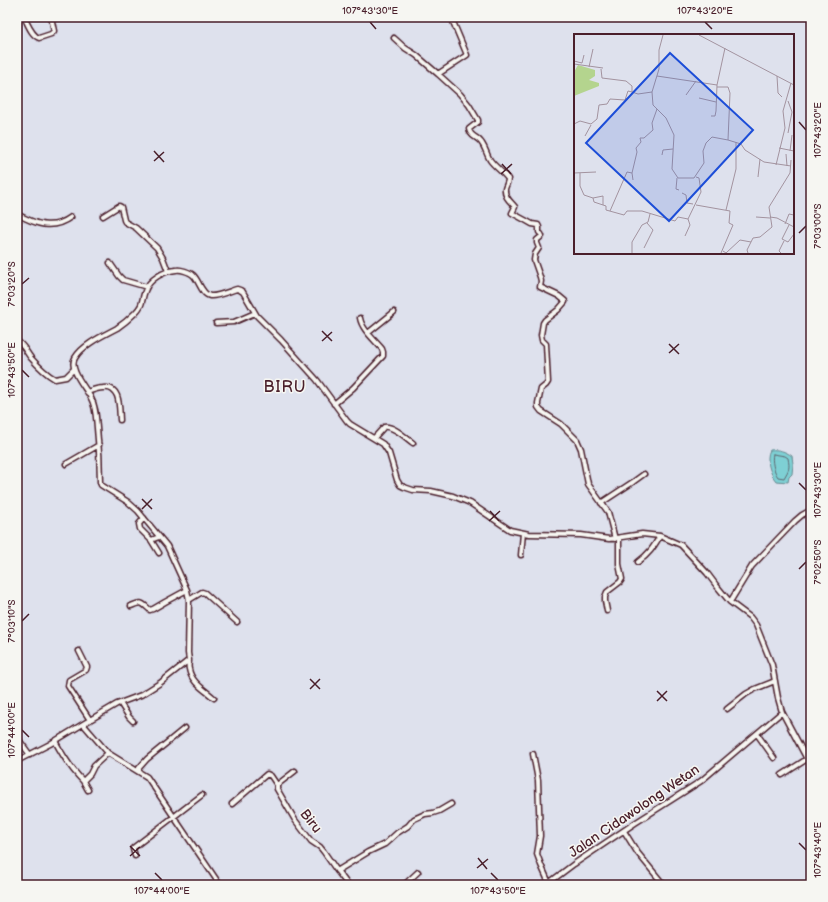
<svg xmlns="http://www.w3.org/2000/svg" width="828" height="902" font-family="'Balsamiq Sans',sans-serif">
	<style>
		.water { fill: #7ed0d4; stroke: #698990 }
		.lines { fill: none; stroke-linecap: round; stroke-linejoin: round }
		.shore { stroke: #5f666f; stroke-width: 1 }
		.minor-casing { stroke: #4a1f2b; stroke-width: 7 }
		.minor { stroke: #f6f6f2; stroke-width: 4 }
		.ticks { fill: none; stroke: #4a1f2b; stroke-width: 1.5 }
		.labels { text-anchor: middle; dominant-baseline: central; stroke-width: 3; stroke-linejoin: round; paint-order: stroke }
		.street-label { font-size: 14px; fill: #4a1f2b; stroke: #f6f6f2 }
		.quarter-label { font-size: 16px; letter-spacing: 1px; fill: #4a1f2b; stroke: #f6f6f2 }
		.inset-road { fill: none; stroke: #a3939f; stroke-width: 1 }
		.view { fill: #1d4ed8; fill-opacity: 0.15; stroke: #1d4ed8; stroke-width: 2 }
		.inset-edge { fill: none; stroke: #4a1f2b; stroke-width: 2 }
		.neatline { fill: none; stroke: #4a1f2b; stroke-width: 1.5 }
		.ticks-label { font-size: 10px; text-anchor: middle; fill: #4a1f2b }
	</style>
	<rect width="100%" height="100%" fill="#dee1ed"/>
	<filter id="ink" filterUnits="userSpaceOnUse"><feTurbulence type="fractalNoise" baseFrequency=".025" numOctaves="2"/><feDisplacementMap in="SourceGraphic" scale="8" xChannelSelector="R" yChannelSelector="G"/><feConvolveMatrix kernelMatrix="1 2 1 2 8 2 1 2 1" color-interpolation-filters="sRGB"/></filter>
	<g filter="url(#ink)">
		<path class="water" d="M770,450C778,449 785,451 792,456L793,464L792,474L789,477L788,482L776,481C770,474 765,458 770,450Z"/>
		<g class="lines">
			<path class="shore" d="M773,454L785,456L788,458C790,469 789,469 784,478L778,477C774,472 771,460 773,454Z"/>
			<defs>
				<path id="minor" d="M24,17C28,24 31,35 39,38L51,34L54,31L51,17
					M394,38L405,48L416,55L438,74L467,55L451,17
					M438,74L460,94L469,105L478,120V122L469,129C470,136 475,136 479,140C485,145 486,154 490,160C495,167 503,172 508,179C508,183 506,185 505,189C504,197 511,202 515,207L512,213L525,220L532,224L538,225L539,227V232L541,234L542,236L537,240V243L539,248L535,254L534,260L540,277L541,281L540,287L559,296L565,301V302L558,310L545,320L543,323L541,335L542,340L546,344L548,382L546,385L541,389L538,403V407L541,411L561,424L577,440L581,449L588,484L608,512L615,539
					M17,214C35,224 52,231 71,217
					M103,216L119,206L121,207L124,220L125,222L136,228L157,248L163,258L168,271
					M110,263L119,276L123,280L147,287
					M216,323L234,322L255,313
					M368,333L394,312
					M17,341C24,345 26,352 31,358C38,366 46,374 55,379L66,377L74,369
					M87,392C93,390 98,388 103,388C121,385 119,408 120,420
					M334,404L353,388L383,356V352L382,349C375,340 362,330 360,318
					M374,438L384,427C393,425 406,438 413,443
					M66,464L99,445
					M601,503L633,482L644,474
					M811,510L802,515L795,521L752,566L730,602L750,617L756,625L772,665L778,698L782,712L807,759L811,764
					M144,518L139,524L140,529L151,540L159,537
					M151,540L159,553
					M521,555L523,533
					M638,562C649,554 653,548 660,536
					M189,600L202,592L205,593L237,622
					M131,606C142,601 142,603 150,610L153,609L165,602L187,590
					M607,611L605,601V597L607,592L620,582L622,579L619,564V538
					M79,651L87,667L86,670L69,680L68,686L90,720
					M189,660C189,663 188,666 189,669C191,682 205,690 214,698
					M120,703L129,717L133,721
					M727,709L746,694L755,689L775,681
					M757,734L774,758
					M17,737L30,755
					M55,741C63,756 71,769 83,781
					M533,754L538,780L540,836L537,854L541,865L549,883
					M17,761L50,744L83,724
					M295,771L277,785V789L295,820L311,841L320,847L324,852L335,868L348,885
					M139,772V768L147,759L185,728
					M782,775L807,759
					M88,790L83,781L90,774L94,766L108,753
					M232,804L267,774L271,776L277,785
					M624,831L637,852L664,885
					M135,856L133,849V848L202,795
					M337,871L368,852L385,844L397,833L408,826L414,819L425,814L433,813L439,811L451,804
					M220,885L147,777L108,753L83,724L117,704L141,695L160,683L189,660L188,653L189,600L187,590L167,546L138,511L128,502L101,485L100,482C100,464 99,446 97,428C96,417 96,407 91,398C86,388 68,369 75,358C82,345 104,335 117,328C123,324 130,318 135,313C144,304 141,301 145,291C149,279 164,271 176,270C179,269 182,270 185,271C188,272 191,273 193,275C199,280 201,294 210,296C216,297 230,291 237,289L240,290L243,292L257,316L281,340L317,380L347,421L350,424L383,444L389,453L397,480L400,485L404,487L413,490L431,491L453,496L470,503L510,530L529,534L581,535L609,539L642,534L660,536L681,545L707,573L716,585L730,602
					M404,885L418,872
					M546,885L574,864L635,823L701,781L782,712"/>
			</defs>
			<use href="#minor" class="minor-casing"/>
			<use href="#minor" class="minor"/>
		</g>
	</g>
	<path class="ticks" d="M370,22L376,29M705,22L712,29M799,122L806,130M154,151L164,162M154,161L164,152M502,164L511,174M501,174L512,164M799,233L806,226M22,284L29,278M322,331L332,341M322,341L332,332M669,344L679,354M669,353L679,344M22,370L29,377M799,483L806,490M142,499L152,509M142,509L152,499M490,511L499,521M489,521L500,511M799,569L806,562M22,621L29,614M310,679L320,689M310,689L320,679M657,691L667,701M657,701L667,691M22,730L29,737M799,843L806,850M130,846L140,856M130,856L140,847M478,858L487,869M477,868L488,859M155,873L162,880M491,873L498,880"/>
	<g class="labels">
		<g class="street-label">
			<text transform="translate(634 811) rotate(-34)">Jalan Cidawolong Wetan</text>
			<text transform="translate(311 821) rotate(52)">Biru</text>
		</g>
		<g class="quarter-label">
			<text x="285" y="387">BIRU</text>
		</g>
	</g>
	<g transform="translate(574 34)">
		<rect width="220" height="220" fill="#dee1ed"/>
		<path d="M4,31L21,36V42L15,46L25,49V52L0,62V38Z" fill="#b4d48e"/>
		<path class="inset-road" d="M125,1L220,51M0,27L8,29L10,21M0,30L29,34M15,33L19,15M83,42L143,51M203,42L204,59L208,63M58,58L64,60L78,58L85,35V16L89,1M78,58L79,71L92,84L100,101L98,135L104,144H120L130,129L129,117L132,109L138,103L154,106L156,59L154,53H143M112,61L122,47M125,64L142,68M214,67L218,78L214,99M137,82H141L142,77L143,51L151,14M0,90L6,87L17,90L23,85L25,71L33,70L36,65L51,66L54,57L58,58V52L52,47L28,44L27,35M11,102L17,91M154,106L167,110L171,116L190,128L217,132M205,114L220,117M216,117L218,101M212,120L213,132M88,121L89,116L99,115M202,131L211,94L209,77L217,49M0,139L22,138M6,139V152L10,161L19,164L20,168L32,172V176L50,181L53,177H68L101,187L104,183L114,185M58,139L63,118L62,114L67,108L66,104H70L79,96L78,89L83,75M184,143L186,125M103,144L102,155L105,156M108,159L112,161L113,169L119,170M19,164L29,162V171M122,171L156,177L155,189L159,191L147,219M152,176L162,135V108M36,177L53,138L58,139L59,146M182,183L196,184M196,183L203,184L220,193M114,185L127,158L125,144L122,143M211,190L215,180L220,181M215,191L208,205L214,208L220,200M111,202L116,191L114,185M70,214L79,196L73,189M149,217L152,219L166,206L177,208M58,219V208L68,191L74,188L76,180M174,219L173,216L179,204L186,203L198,193L195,173L216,139L217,126M207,219L205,217L210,207"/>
		<path class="view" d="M96,19L179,96L95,187L12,109Z"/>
		<rect width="220" height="220" class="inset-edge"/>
	</g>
	<rect width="828" height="902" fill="none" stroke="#f6f6f2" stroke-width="44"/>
	<rect x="22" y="22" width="784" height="858" class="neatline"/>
	<g class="ticks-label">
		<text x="370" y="14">107°43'30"E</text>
		<text x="705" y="14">107°43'20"E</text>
		<text transform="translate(817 130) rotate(-90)" y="4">107°43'20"E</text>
		<text transform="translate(817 226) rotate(-90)" y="4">7°03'00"S</text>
		<text transform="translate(11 284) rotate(-90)" y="4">7°03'20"S</text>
		<text transform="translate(11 370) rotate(-90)" y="4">107°43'50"E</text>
		<text transform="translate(817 490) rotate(-90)" y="4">107°43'30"E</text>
		<text transform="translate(817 562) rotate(-90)" y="4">7°02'50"S</text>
		<text transform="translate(11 621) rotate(-90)" y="4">7°03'10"S</text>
		<text transform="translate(11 730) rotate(-90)" y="4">107°44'00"E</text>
		<text transform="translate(817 850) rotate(-90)" y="4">107°43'40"E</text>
		<text x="162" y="894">107°44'00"E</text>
		<text x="498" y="894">107°43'50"E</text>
	</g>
</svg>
